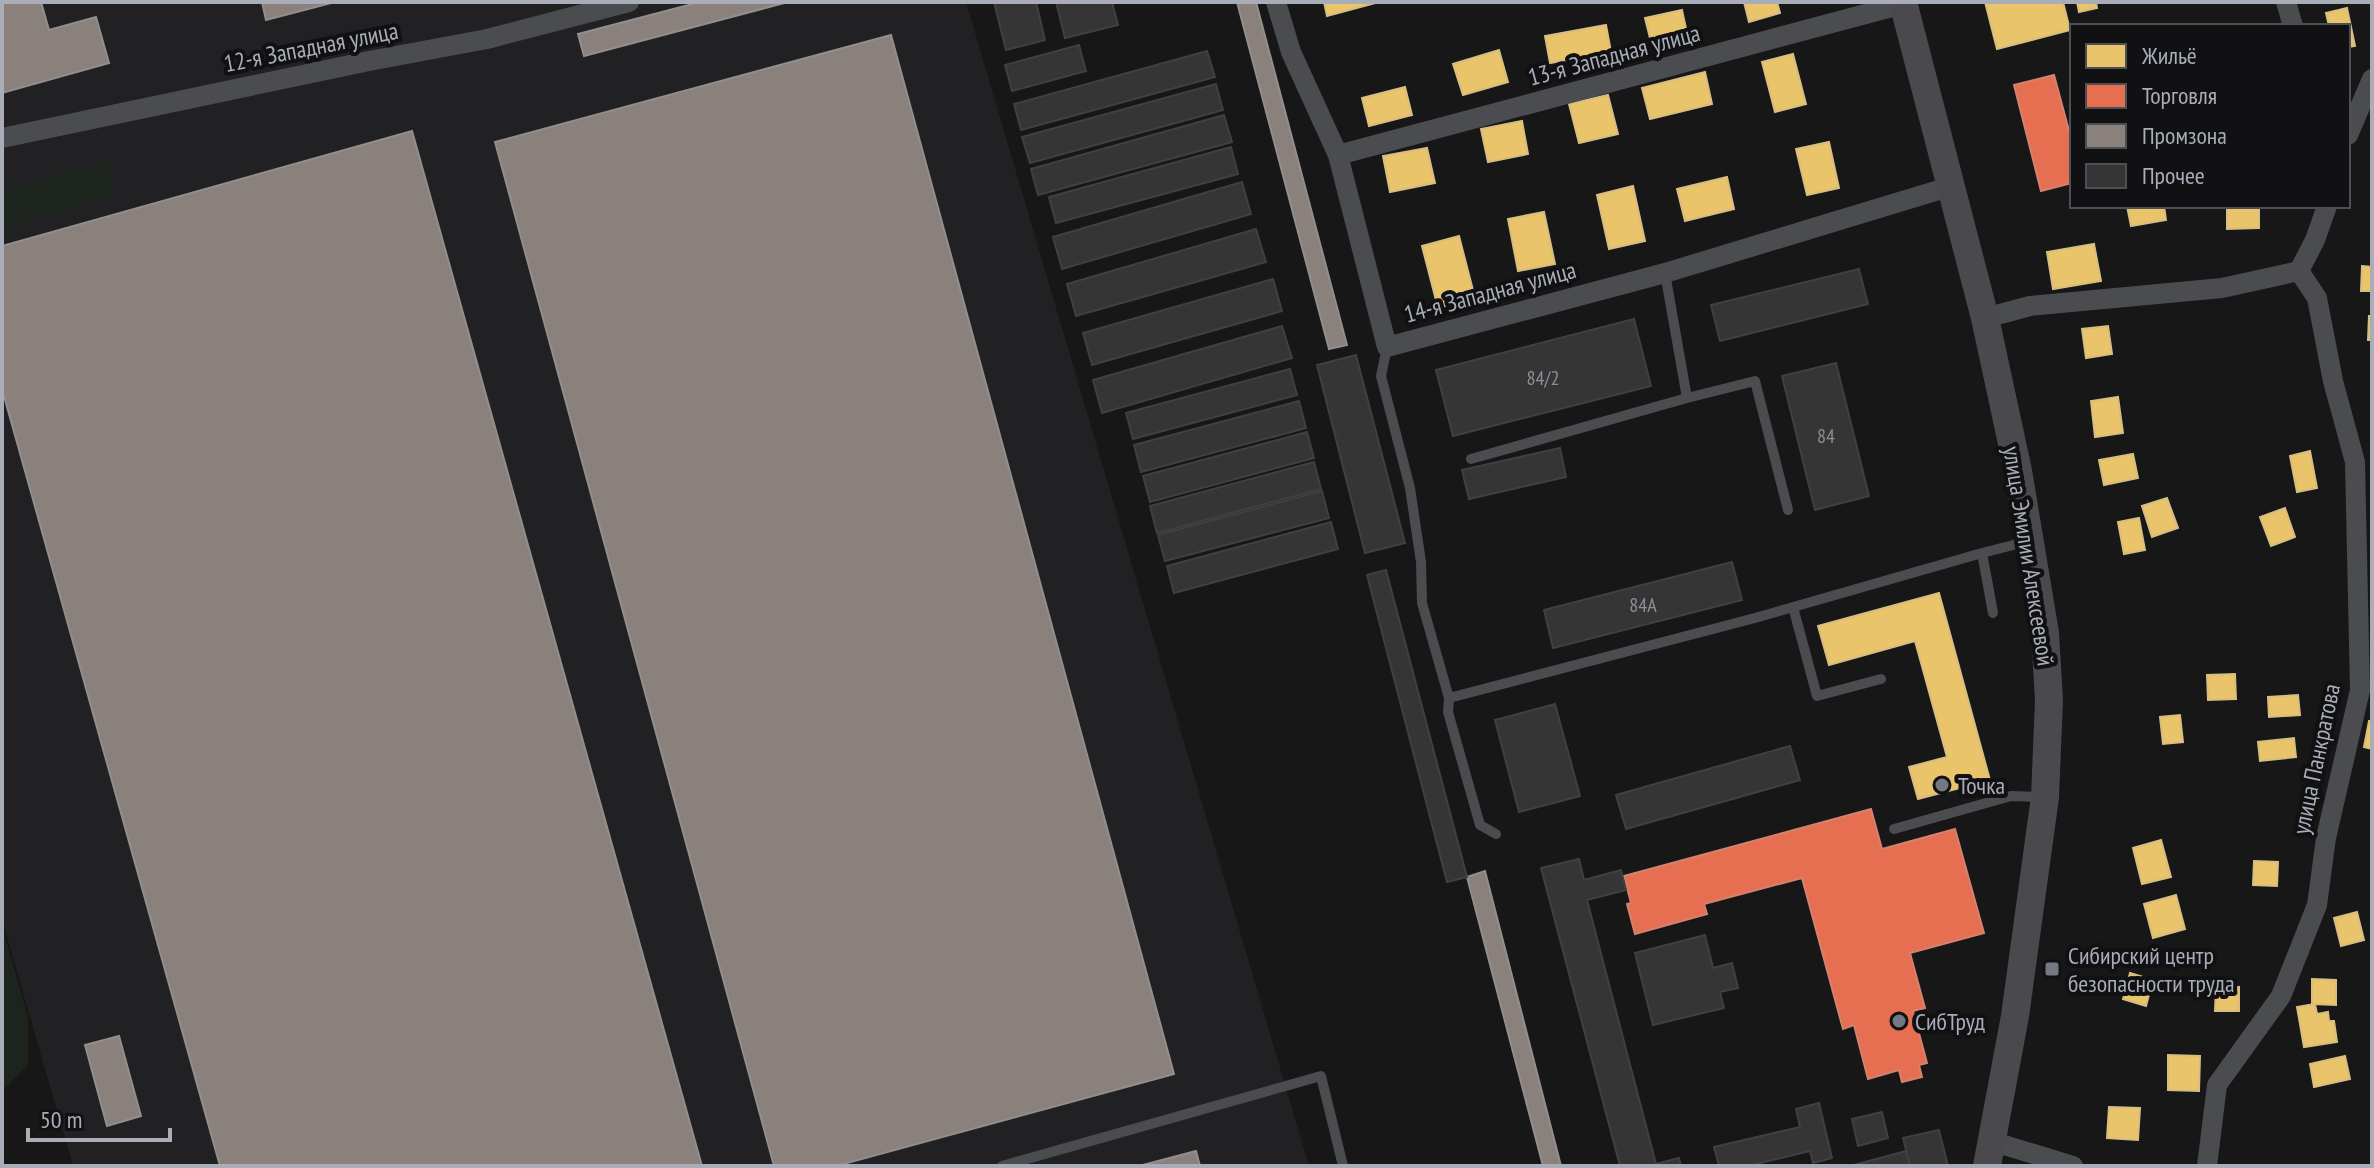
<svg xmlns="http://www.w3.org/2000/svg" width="2374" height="1168" font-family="'PT Sans Narrow',sans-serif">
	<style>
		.built { fill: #212123 }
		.green { fill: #1d241e }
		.homes { fill: #e9c46a; stroke: #d6bd81; stroke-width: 2 }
		.shops { fill: #e76f51; stroke: #d48270; stroke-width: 2 }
		.industry { fill: #8a817c; stroke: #938e8e; stroke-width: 2 }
		.building { fill: #353536; stroke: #3f4043; stroke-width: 2 }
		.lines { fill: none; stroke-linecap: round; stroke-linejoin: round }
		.lane { stroke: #4b4c50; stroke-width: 10 }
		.street { stroke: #4b4c50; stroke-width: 20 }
		.secondary { stroke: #4a4a4e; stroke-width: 28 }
		.poi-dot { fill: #757880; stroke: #111113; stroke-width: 3 }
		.labels { text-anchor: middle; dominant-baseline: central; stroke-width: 8; stroke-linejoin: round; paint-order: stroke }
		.number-label { font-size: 20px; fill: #8b8f98 }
		.street-label { font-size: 24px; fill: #a8adb8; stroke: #111113 }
		.poi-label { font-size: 24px; fill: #a8adb8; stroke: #111113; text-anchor: start }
	</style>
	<rect width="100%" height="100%" fill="#171717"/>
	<path class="built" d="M2,2H966L1309,1166H73L2,920Z"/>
	<path class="green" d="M110,160L113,196L2,229V191Z
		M2,926L28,1017V1065L2,1091Z"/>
	<path class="homes" d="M1324,2H1379L1327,16Z
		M1744,2H1777L1780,13L1749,22Z
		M1985,2H2063L2070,30L1997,49Z
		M2077,2H2096L2097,8L2079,12Z
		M2347,8L2355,46L2348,47V26H2329L2326,13Z
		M1682,10L1687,33L1651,42L1645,18Z
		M1606,25L1611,52L1550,63L1545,36Z
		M1499,50L1508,82L1463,95L1453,64Z
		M1793,54L1806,104L1775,112L1762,62Z
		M1705,72L1712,104L1650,119L1642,88Z
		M1405,87L1412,115L1369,126L1362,98Z
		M1608,95L1618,134L1579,143L1569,104Z
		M1522,121L1528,154L1488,162L1481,129Z
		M1829,142L1839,188L1807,195L1796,149Z
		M1427,148L1435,183L1390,192L1383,156Z
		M1727,177L1734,209L1685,221L1677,189Z
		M1633,186L1645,241L1609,249L1597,195Z
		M2127,206H2164L2166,220L2131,226Z
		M2227,206H2259V228L2227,229Z
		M1544,212L1555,264L1518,271L1508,219Z
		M1459,236L1475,298L1438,308L1422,246Z
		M2094,244L2101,281L2053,289L2047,252Z
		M2362,266L2372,267V291H2361Z
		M2369,316H2372V340H2368Z
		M2108,326L2112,354L2086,358L2082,329Z
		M2118,397L2123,433L2095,437L2091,401Z
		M2310,451L2317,488L2297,492L2290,456Z
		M2133,454L2138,478L2104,485L2099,460Z
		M2167,498L2178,528L2152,537L2142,506Z
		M2285,508L2295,537L2271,546L2260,517Z
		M2139,518L2145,550L2124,554L2118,522Z
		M1939,593L1990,780L1918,799L1909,767L1947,757L1915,641L1829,665L1818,626Z
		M2235,674L2236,699L2208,700L2207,675Z
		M2298,695L2300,715L2269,717L2268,697Z
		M2180,715L2183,742L2163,744L2160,717Z
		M2369,721H2372V749L2364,747Z
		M2294,738L2296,757L2260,761L2258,742Z
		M2161,840L2171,877L2142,884L2133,848Z
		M2254,861L2278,862L2277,886L2253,885Z
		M2176,895L2185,929L2153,938L2144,904Z
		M2357,912L2364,940L2341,946L2334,918Z
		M2130,973L2153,980L2146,1006L2123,999Z
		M2312,979L2336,980V1005L2312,1004Z
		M2216,986L2239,987V1011H2215Z
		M2315,1004L2317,1014L2328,1012L2329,1021H2334L2337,1042L2304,1047L2297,1007Z
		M2168,1055L2200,1056L2199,1091L2168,1090Z
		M2345,1056L2350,1079L2314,1087L2310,1064Z
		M2109,1107L2140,1108L2138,1140L2107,1138Z"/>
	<path class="shops" d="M2054,75L2072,142V183L2041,191L2014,85Z
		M1871,809L1882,849L1955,829L1984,933L1910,953L1925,1008L1913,1011L1927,1063L1919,1065L1922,1077L1902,1082L1899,1070L1868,1079L1854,1025L1843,1029L1802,878L1704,904L1707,914L1635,934L1627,904L1631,903L1624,876Z"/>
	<path class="industry" d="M2,2H41L49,30L96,17L109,63L2,93Z
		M262,2H335L266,20Z
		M700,2H788L584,56L578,34Z
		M1237,2H1256L1347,345L1329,349Z
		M891,35L1174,1074L836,1166H774L495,142Z
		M412,131L702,1166H220L2,389V246Z
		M1485,871L1561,1166H1543L1467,877Z
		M119,1036L141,1116L107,1126L85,1045Z
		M1196,1151L1200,1166H1139Z"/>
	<path class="building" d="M994,2H1036L1045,40L1006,50Z
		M1056,2H1112L1118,25L1065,38Z
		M1079,45L1086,71L1012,91L1005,65Z
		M1207,51L1215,77L1021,130L1014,104Z
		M1216,84L1223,110L1030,163L1022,137Z
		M1224,115L1232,142L1038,195L1031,169Z
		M1231,147L1238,174L1056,223L1049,197Z
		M1242,182L1251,214L1062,269L1053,237Z
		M1256,229L1266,262L1076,316L1067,284Z
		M1859,269L1868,304L1720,341L1711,305Z
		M1273,279L1282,311L1092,365L1083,333Z
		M1634,319L1651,386L1453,436L1436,370Z
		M1282,326L1292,358L1102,413L1093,380Z
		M1356,355L1405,543L1365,553L1317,365Z
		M1836,363L1869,496L1815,510L1782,376Z
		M1290,369L1297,395L1133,439L1126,413Z
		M1299,401L1306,428L1141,472L1134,445Z
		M1307,432L1314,458L1150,502L1143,476Z
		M1560,448L1566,477L1469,499L1462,470Z
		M1314,462L1321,489L1157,533L1150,506Z
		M1322,491L1329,518L1165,561L1158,535Z
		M1331,522L1338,549L1174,593L1167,566Z
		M1732,562L1742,600L1553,648L1544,610Z
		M1386,570L1467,877L1447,882L1367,575Z
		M1555,704L1580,796L1519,812L1495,720Z
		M1790,746L1800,780L1626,829L1616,795Z
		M1579,859L1584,880L1621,870L1626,890L1587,900L1656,1164L1679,1158L1681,1166H1620L1541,868Z
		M1705,935L1713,968L1732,963L1738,988L1720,992L1724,1008L1653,1025L1635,953Z
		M1819,1103L1832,1158L1813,1163L1810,1151L1748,1166H1719L1714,1147L1800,1127L1796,1109Z
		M1882,1112L1888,1138L1858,1146L1852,1119Z
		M1939,1130L1948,1166H1910L1903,1138Z
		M1906,1151L1910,1166H1850Z"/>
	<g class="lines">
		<path class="lane" d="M1665,273L1687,398L1755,381L1788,510
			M1387,347L1381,376L1410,488L1421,562L1422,603L1449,698
			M1471,459L1687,398
			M1793,607L1817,696L1881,679
			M1993,613L1982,553L2029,541
			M1894,829L2011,796L2043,797
			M1496,834L1480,825L1448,712L1449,698L1755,618L1982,553
			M1002,1166L1321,1076L1343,1166"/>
		<path class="street" d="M1276,2L1291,52L1338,155L1387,347L1665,273L1952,186
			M2286,2L2293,26
			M2348,135L2372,79
			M2,138L369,61L487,39L629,2
			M1338,155L1903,4
			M1985,318L2030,306L2222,288L2299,271
			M1991,1141L2073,1166
			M2207,1166L2217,1085L2281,996L2317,905L2326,838L2360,690L2355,462L2333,381L2317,298L2299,271L2315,240L2327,206"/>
		<path class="secondary" d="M1903,2L1985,318L2018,471L2045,633L2049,700L2045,797L2015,1016L1987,1166"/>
	</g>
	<g class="poi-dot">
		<circle cx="1942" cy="785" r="8"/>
		<rect x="2044" y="961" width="16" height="16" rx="4"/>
		<circle cx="1899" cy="1021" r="8"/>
	</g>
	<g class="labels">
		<g class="number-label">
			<text x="1543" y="378">84/2</text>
			<text x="1826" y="436">84</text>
			<text x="1643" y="605">84А</text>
		</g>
		<g class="street-label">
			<text transform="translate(311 47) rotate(-11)">12-я Западная улица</text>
			<text transform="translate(1614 55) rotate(-15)">13-я Западная улица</text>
			<text transform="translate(1490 292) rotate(-15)">14-я Западная улица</text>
			<text transform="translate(2029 556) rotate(81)">улица Эмилии Алексеевой</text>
			<text transform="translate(2316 759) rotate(-78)">улица Панкратова</text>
		</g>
		<g class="poi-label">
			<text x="1958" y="785">Точка</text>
			<text x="2068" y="955">Сибирский центр<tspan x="2068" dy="28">безопасности труда</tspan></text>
			<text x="1915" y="1021">СибТруд</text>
		</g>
	</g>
	<rect width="2374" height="1168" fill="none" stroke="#a8adb8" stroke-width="8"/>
	<rect x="2070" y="24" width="280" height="184" fill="#111113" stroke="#4d4f55" stroke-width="2"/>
	<rect x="2086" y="44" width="40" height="24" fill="#e9c46a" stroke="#4d4f55" stroke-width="2"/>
	<text x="2142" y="64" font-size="24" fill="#a8adb8">Жильё</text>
	<rect x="2086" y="84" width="40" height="24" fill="#e76f51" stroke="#4d4f55" stroke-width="2"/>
	<text x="2142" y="104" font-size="24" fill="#a8adb8">Торговля</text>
	<rect x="2086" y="124" width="40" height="24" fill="#8a817c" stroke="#4d4f55" stroke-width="2"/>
	<text x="2142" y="144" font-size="24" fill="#a8adb8">Промзона</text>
	<rect x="2086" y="164" width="40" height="24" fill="#353536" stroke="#4d4f55" stroke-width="2"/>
	<text x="2142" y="184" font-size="24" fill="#a8adb8">Прочее</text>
	<path d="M28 1128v12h142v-12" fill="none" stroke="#a8adb8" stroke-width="4"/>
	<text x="40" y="1128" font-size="24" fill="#a8adb8" stroke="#111113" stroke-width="6" paint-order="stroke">50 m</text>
</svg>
